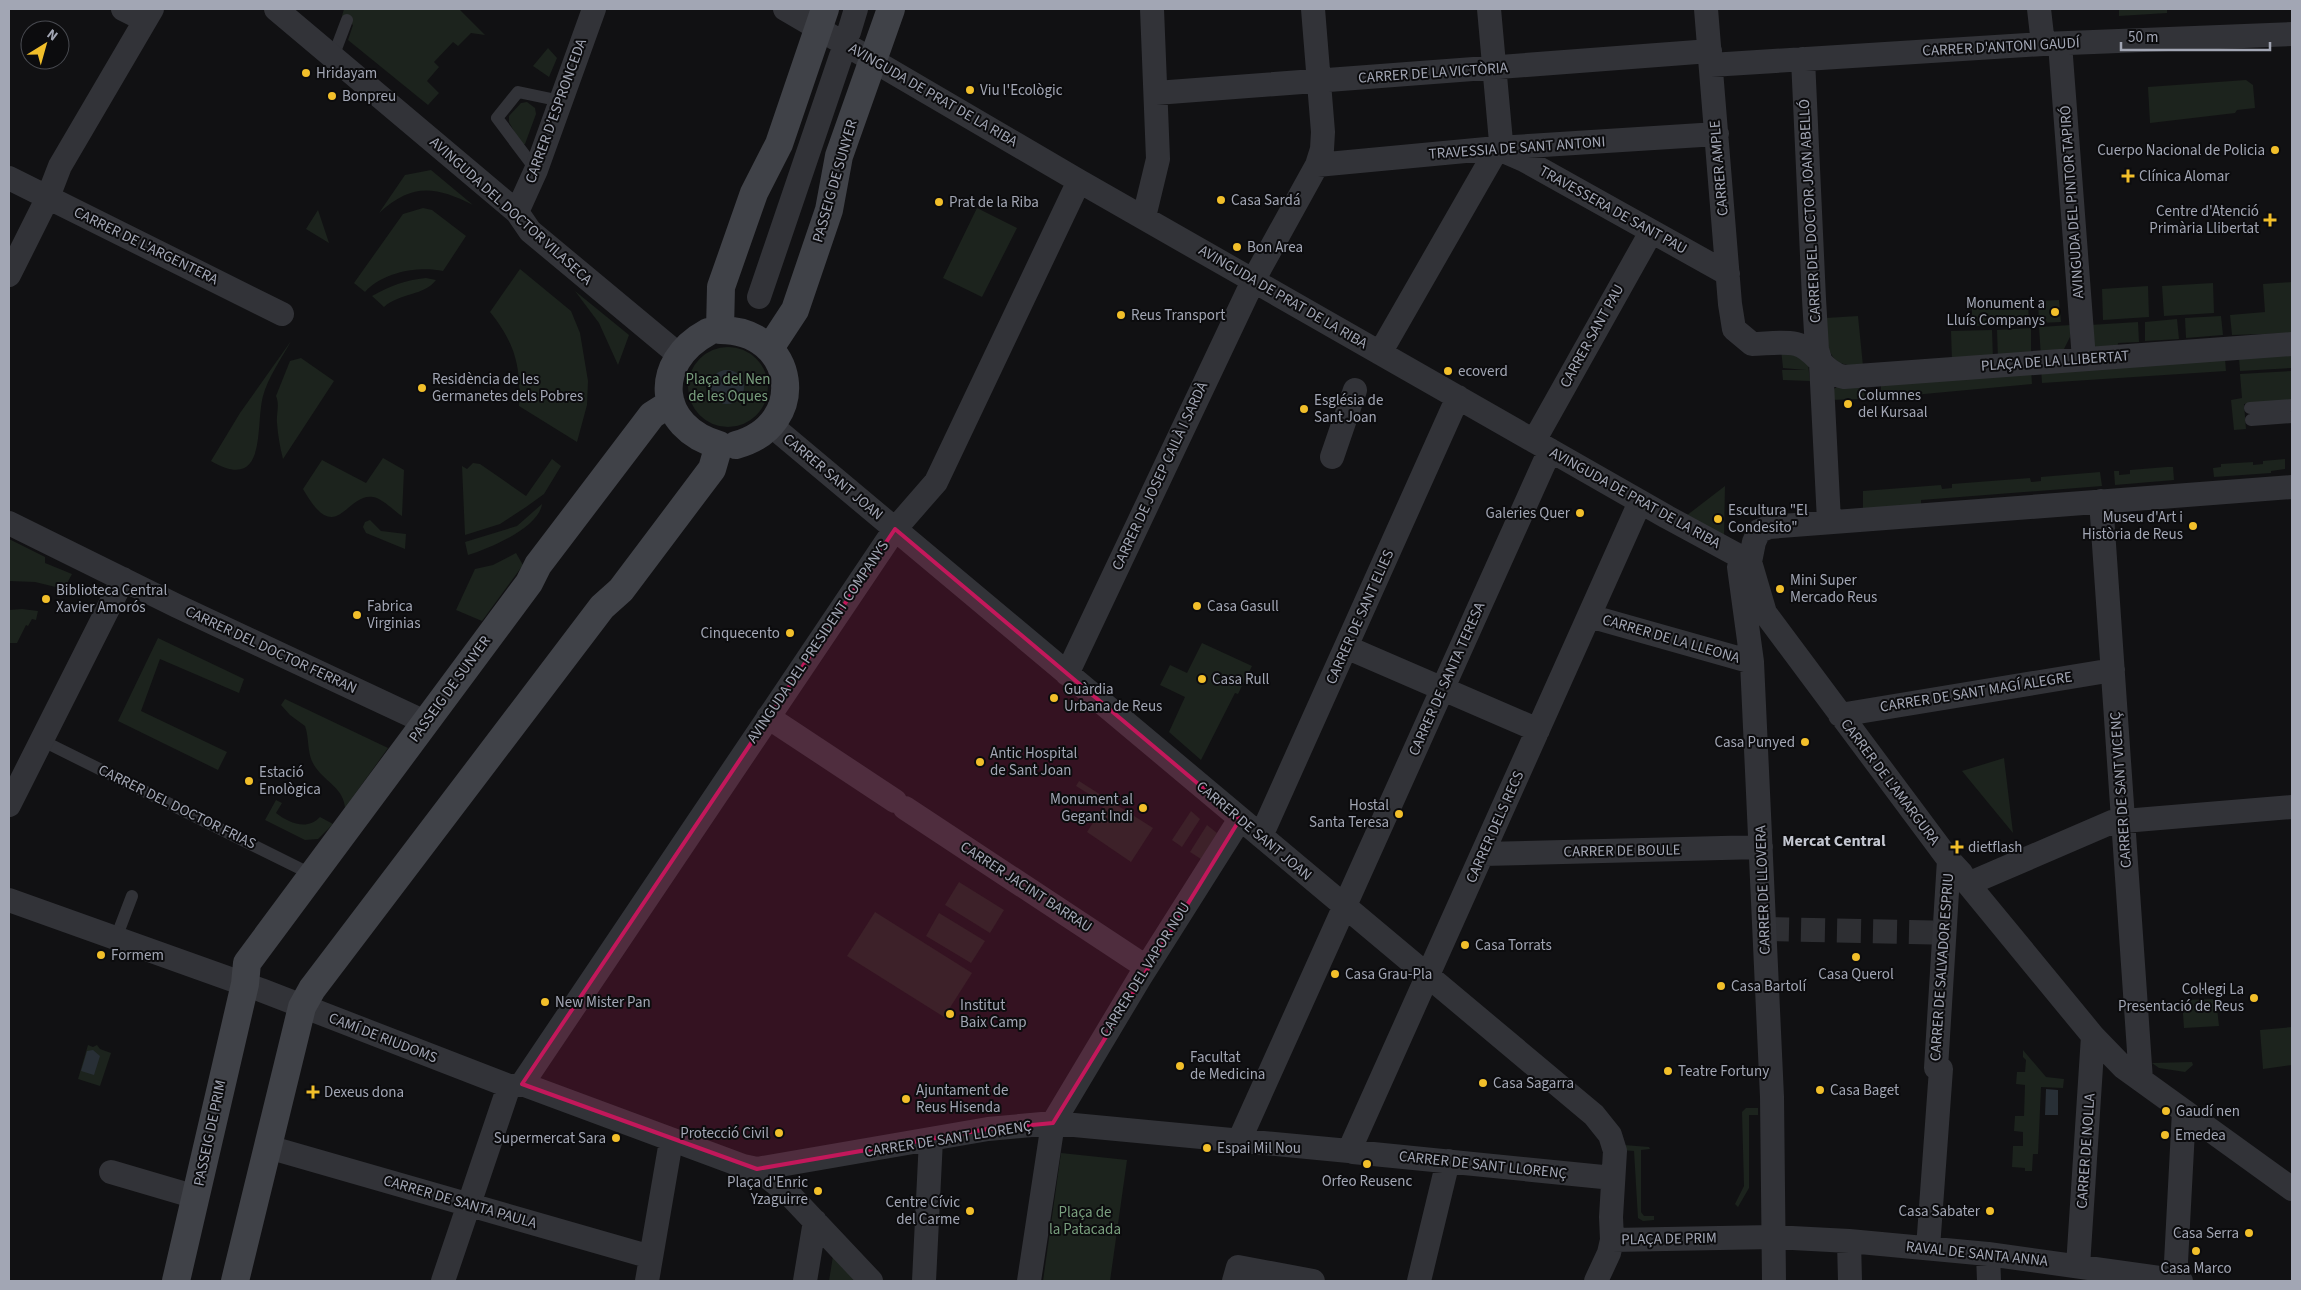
<svg xmlns="http://www.w3.org/2000/svg" width="2301" height="1290" font-family="'Source Sans 3',sans-serif">
	<style>
		.green { fill: #1c231d }
		.water { fill: #282f36 }
		.lines { fill: none; stroke-linecap: round; stroke-linejoin: round }
		.street-tunnel { stroke: #2e2f33; stroke-width: 24; stroke-dasharray: 24 12; stroke-linecap: butt }
		.lane { stroke: #323338; stroke-width: 12 }
		.street { stroke: #323338; stroke-width: 24 }
		.secondary { stroke: #404248; stroke-width: 28 }
		.marked { fill: #c2185b; fill-opacity: 0.2; stroke: #c2185b; stroke-width: 4; stroke-linejoin: round }
		.poi-dot { fill: #f2bf2a; stroke: #0c0c0e; stroke-width: 2 }
		.labels { text-anchor: middle; dominant-baseline: central; stroke-width: 4; stroke-linejoin: round; paint-order: stroke }
		.street-label { font-size: 15px; fill: #a2a6b4; stroke: #0c0c0e }
		.poi-label { font-size: 15px; fill: #a2a6b4; stroke: #0c0c0e; text-anchor: start }
		.park-label { font-size: 15px; fill: #799f7e; stroke: #0c0c0e }
		.neighbourhood-label { font-size: 16px; font-weight: bold; fill: #c3c6d0; stroke: #0c0c0e }
	</style>
	<rect width="100%" height="100%" fill="#111113"/>
	<path class="green" d="M344,9H459L485,35L471,33L458,46L453,42L434,62L439,67L427,81L439,93L428,105L348,40L353,25L342,16Z
		M2119,9H2167V13L2119,16Z
		M548,48L557,58L549,77L533,66Z
		M2246,80L2253,85L2255,108L2237,110L2235,113L2150,123L2148,87Z
		M527,102L535,108L536,114L525,144H521L509,122V116L521,103Z
		M431,170L473,205C435,186 412,183 379,213L405,175Z
		M423,208L432,210L466,236L443,271C418,266 383,272 365,292L354,283L403,214Z
		M977,208L1017,228L982,297L943,278Z
		M318,210L329,243L306,229Z
		M520,269L571,311L580,333L588,381L587,405L577,442L519,406C521,366 515,343 490,312Z
		M426,278L436,280C424,296 399,293 384,307L372,296C390,286 405,280 426,278Z
		M2292,282V333L2232,335L2230,315L2265,312L2263,284Z
		M2213,283L2214,313L2164,316L2162,286Z
		M2148,286L2149,317L2103,320L2102,289Z
		M575,291L629,335L618,365L599,323Z
		M2059,300L2061,322L2039,323L2038,301Z
		M2028,301L2029,324L1972,326V305Z
		M1858,316L1863,366C1826,367 1828,350 1826,318Z
		M2221,316L2223,335L2186,338L2185,318Z
		M2177,319L2179,339L2145,341V322Z
		M2138,322L2139,342L2118,343L2117,349L2095,348L2090,325Z
		M2071,325L2070,337L2064,349L2041,357L2039,327Z
		M2031,328V357L1998,359L1997,330Z
		M1992,330L1993,359L1952,361L1951,331Z
		M291,341C282,358 268,377 263,396C255,426 268,494 211,461L240,413Z
		M688 387a40 40 0 1 1 80 0a40 40 0 1 1-80 0Z
		M1781,349H1787L1808,364L1810,381L1783,380L1782,370H1806L1783,368Z
		M2292,354V368L2240,371L2239,358Z
		M301,358L334,381L283,459C280,447 278,436 277,423C276,414 280,405 276,396L290,361Z
		M2225,359L2226,371L2042,383L2041,367Z
		M2031,368L2032,384L1881,398V381Z
		M2292,371V401L2244,404L2246,429L2234,430L2231,400L2242,398L2240,374Z
		M1864,383L1865,399L1827,400C1832,382 1848,385 1864,383Z
		M383,458L404,470L402,516C394,511 382,498 373,497C345,493 337,549 303,489L322,460L366,483Z
		M552,459L561,466L544,494L526,507L500,524L465,535L462,466L467,469L473,463L480,464L526,496Z
		M2285,459V469L2271,471V473L2214,477L2213,468L2221,467V464L2253,462V465L2263,464V461Z
		M2167,467H2173L2174,480L2115,485L2114,471H2119V475L2130,474V470Z
		M2100,472L2102,486L1921,500V506L1863,509V491L1941,485L1942,489L1952,488V484L2030,478L2031,482L2041,481V477Z
		M1725,486L1724,537L1686,516Z
		M542,504C539,528 488,549 468,555L465,542L517,526Z
		M370,520L381,531L406,534L405,549L366,533L363,527L365,522Z
		M9,539L45,557V563L72,574L64,589L35,582L9,581Z
		M516,553L523,565L482,621L456,610L475,569L493,565Z
		M22,609L38,611L36,620L32,619L28,626L26,625L17,643H9V610Z
		M158,638L244,679L239,693L160,659L141,711L227,752L218,770L118,721Z
		M1202,643L1252,666L1238,694L1235,693L1201,760L1169,732L1185,697L1160,685L1170,665L1187,673Z
		M285,699L388,748L345,808C344,789 326,782 316,768C306,755 310,740 305,726L290,715L281,705Z
		M2004,758L2013,833L1962,771Z
		M1079,781L1153,828L1131,862L1087,832L1105,804L1076,786Z
		M276,800L282,803L276,813C289,823 307,831 320,817L333,824L318,839L305,840L265,820Z
		M1191,811L1200,819L1182,847L1172,840Z
		M1207,825L1217,833L1201,859L1190,852Z
		M959,882L1004,910L990,933L945,905Z
		M875,912L972,973L944,1017L847,956Z
		M939,913L985,941L971,963L926,936Z
		M2216,999L2219,1026L2184,1028L2182,1000Z
		M2292,1027V1065L2263,1069L2260,1030Z
		M88,1045L93,1047L97,1045L100,1049L111,1053L100,1086L78,1079Z
		M2023,1050L2046,1077L2064,1079L2063,1088L2041,1087L2038,1154H2033L2032,1171H2025V1168L2012,1167L2013,1146H2023V1132L2014,1131L2015,1116H2024L2025,1085L2016,1084L2017,1072H2025L2026,1060L2023,1057Z
		M2192,1062L2193,1065L2185,1072L2159,1068L2152,1063Z
		M1746,1108H1758V1115H1749V1188L1738,1207L1735,1204L1744,1186L1742,1112Z
		M1624,1145L1649,1147L1650,1149L1641,1150V1212L1644,1216H1654V1220L1643,1221L1638,1218L1634,1151L1621,1150Z
		M1061,1153L1127,1160L1110,1281H1043Z
		M833,1256L858,1281H829Z"/>
	<path class="water" d="M710 387a17 17 0 1 1 34 0a17 17 0 1 1-34 0Z
		M93,1050L100,1056L94,1075L81,1071L87,1051Z
		M2046,1089L2058,1090V1115H2045Z"/>
	<g class="lines">
		<path class="street-tunnel" d="M1765,929L1954,933"/>
		<path class="lane" d="M333,57L347,20
			M536,170L497,118L518,92L561,101
			M2250,408L2292,405
			M2251,420L2292,417
			M41,740L313,875
			M116,938L132,896"/>
		<path class="street" d="M123,9L145,20
			M276,9L517,212L530,231L679,355
			M785,9L1079,181L1667,517L1750,562
			M1706,9L1730,304L1734,329L1752,344C1765,344 1782,341 1796,344C1815,348 1823,373 1844,377L2292,344
			M2039,9L2043,44
			M849,32L856,9
			M2060,44L2084,359
			M1803,59L1814,299L1817,349L1821,363L1829,521
			M1711,65L2043,44L2292,34
			M1156,93L1710,51
			M1501,150L1524,160L1728,274
			M1317,165L1497,148L1717,134
			M9,178L282,314
			M517,212L536,170L594,9
			M1144,217L1158,159L1152,9
			M9,275L48,197L60,166L152,9
			M759,297L841,56
			M1380,353L1501,142L1489,9
			M772,426L1594,1115L1610,1135L1615,1151L1611,1217L1612,1240L1609,1253L1596,1281
			M1534,441L1651,232
			M1332,457L1355,390
			M2292,487L1769,527L1759,531L1754,542L1750,562L1765,613L1949,860L1961,873L1968,884L2093,1036L2123,1067L2292,1189
			M2101,501L2141,1080
			M9,523L177,606L425,722
			M1739,567L1752,662L1772,1097L1774,1281
			M1589,616L1752,662
			M1346,647L1538,730
			M1067,674L1254,279L1317,165L1322,149L1323,132L1313,9
			M1840,715L2113,670
			M768,717L895,801
			M9,805L123,579
			M905,808L1146,967
			M1261,836L1458,397
			M1483,854L1761,847
			M1968,884L2112,822L2292,807
			M9,900L261,990L509,1086L522,1084L743,1166L757,1169L988,1129L1053,1123L1349,1151L1640,502
			M1941,1069L1936,1068L1949,860
			M522,1084L895,529L936,482L1079,181
			M1239,1141L1550,450
			M268,1147L651,1257
			M1353,1152L1613,1178
			M757,1169L788,1193L871,1281
			M111,1172L196,1197
			M1612,1240L1773,1237L1849,1241L1988,1254L2181,1281
			M1849,1241L1850,1281
			M1928,1248L1941,1069
			M1988,1254L1989,1281
			M2078,1266L2093,1036
			M443,1281L509,1086
			M647,1281L671,1141
			M805,1281L815,1221
			M924,1281L931,1139
			M1029,1281L1053,1123L1139,979L1240,819
			M1234,1281L1238,1267L1313,1281
			M1419,1281L1448,1161
			M2175,1281L2184,1111"/>
		<path class="secondary" d="M770,348L795,310L829,210L839,156L891,9
			M736,445C810,425 797,330 720,330L721,287L754,193L779,144L825,9
			M176,1281L245,984L247,963L529,583L538,565L652,415L671,403
			M235,1281L302,1007L312,989L602,607L621,590L712,469L719,445C657,427 651,363 708,332"/>
	</g>
	<path class="marked" d="M895,529L1240,819L1053,1123L988,1129L757,1169L522,1084Z"/>
	<g class="poi-dot">
		<circle cx="306" cy="73" r="5"/>
		<circle cx="970" cy="90" r="5"/>
		<circle cx="332" cy="96" r="5"/>
		<circle cx="2275" cy="150" r="5"/>
		<path d="M2125.5 168.5h5v5h5v5h-5v5h-5v-5h-5v-5h5z"/>
		<circle cx="1221" cy="200" r="5"/>
		<circle cx="939" cy="202" r="5"/>
		<path d="M2267.5 212.5h5v5h5v5h-5v5h-5v-5h-5v-5h5z"/>
		<circle cx="1237" cy="247" r="5"/>
		<circle cx="2055" cy="312" r="5"/>
		<circle cx="1121" cy="315" r="5"/>
		<circle cx="1448" cy="371" r="5"/>
		<circle cx="422" cy="388" r="5"/>
		<circle cx="1848" cy="404" r="5"/>
		<circle cx="1304" cy="409" r="5"/>
		<circle cx="1580" cy="513" r="5"/>
		<circle cx="1718" cy="519" r="5"/>
		<circle cx="2193" cy="526" r="5"/>
		<circle cx="1780" cy="589" r="5"/>
		<circle cx="46" cy="599" r="5"/>
		<circle cx="1197" cy="606" r="5"/>
		<circle cx="357" cy="615" r="5"/>
		<circle cx="790" cy="633" r="5"/>
		<circle cx="1202" cy="679" r="5"/>
		<circle cx="1054" cy="698" r="5"/>
		<circle cx="1805" cy="742" r="5"/>
		<circle cx="980" cy="762" r="5"/>
		<circle cx="249" cy="781" r="5"/>
		<circle cx="1143" cy="808" r="5"/>
		<circle cx="1399" cy="814" r="5"/>
		<path d="M1954.5 839.5h5v5h5v5h-5v5h-5v-5h-5v-5h5z"/>
		<circle cx="1465" cy="945" r="5"/>
		<circle cx="101" cy="955" r="5"/>
		<circle cx="1856" cy="957" r="5"/>
		<circle cx="1335" cy="974" r="5"/>
		<circle cx="1721" cy="986" r="5"/>
		<circle cx="2254" cy="998" r="5"/>
		<circle cx="545" cy="1002" r="5"/>
		<circle cx="950" cy="1014" r="5"/>
		<circle cx="1180" cy="1066" r="5"/>
		<circle cx="1668" cy="1071" r="5"/>
		<circle cx="1483" cy="1083" r="5"/>
		<circle cx="1820" cy="1090" r="5"/>
		<path d="M310.5 1084.5h5v5h5v5h-5v5h-5v-5h-5v-5h5z"/>
		<circle cx="906" cy="1099" r="5"/>
		<circle cx="2166" cy="1111" r="5"/>
		<circle cx="779" cy="1133" r="5"/>
		<circle cx="2165" cy="1135" r="5"/>
		<circle cx="616" cy="1138" r="5"/>
		<circle cx="1207" cy="1148" r="5"/>
		<circle cx="1367" cy="1164" r="5"/>
		<circle cx="818" cy="1191" r="5"/>
		<circle cx="970" cy="1211" r="5"/>
		<circle cx="1990" cy="1211" r="5"/>
		<circle cx="2249" cy="1233" r="5"/>
		<circle cx="2196" cy="1251" r="5"/>
	</g>
	<g class="labels">
		<g class="street-label">
			<text transform="translate(2001 47) rotate(-3)">CARRER D'ANTONI GAUDÍ</text>
			<text transform="translate(1433 73) rotate(-4)">CARRER DE LA VICTÒRIA</text>
			<text transform="translate(933 95) rotate(30)">AVINGUDA DE PRAT DE LA RIBA</text>
			<text transform="translate(556 111) rotate(-70)">CARRER D’ESPRONCEDA</text>
			<text transform="translate(1517 148) rotate(-4)">TRAVESSIA DE SANT ANTONI</text>
			<text transform="translate(1719 168) rotate(-95)">CARRER AMPLE</text>
			<text transform="translate(835 181) rotate(-74)">PASSEIG DE SUNYER</text>
			<text transform="translate(2072 202) rotate(-94)">AVINGUDA DEL PINTOR TAPIRÓ</text>
			<text transform="translate(1613 210) rotate(29)">TRAVESSERA DE SANT PAU</text>
			<text transform="translate(511 211) rotate(42)">AVINGUDA DEL DOCTOR VILASECA</text>
			<text transform="translate(1810 211) rotate(-93)">CARRER DEL DOCTOR JOAN ABELLÓ</text>
			<text transform="translate(146 246) rotate(26)">CARRER DE L'ARGENTERA</text>
			<text transform="translate(1283 297) rotate(30)">AVINGUDA DE PRAT DE LA RIBA</text>
			<text transform="translate(1592 336) rotate(-61)">CARRER SANT PAU</text>
			<text transform="translate(2055 361) rotate(-4)">PLAÇA DE LA LLIBERTAT</text>
			<text transform="translate(1160 476) rotate(-65)">CARRER DE JOSEP CAILÀ I SARDÀ</text>
			<text transform="translate(833 477) rotate(40)">CARRER SANT JOAN</text>
			<text transform="translate(1635 498) rotate(29)">AVINGUDA DE PRAT DE LA RIBA</text>
			<text transform="translate(1360 617) rotate(-66)">CARRER DE SANT ELIES</text>
			<text transform="translate(1671 639) rotate(16)">CARRER DE LA LLEONA</text>
			<text transform="translate(818 642) rotate(-56)">AVINGUDA DEL PRESIDENT COMPANYS</text>
			<text transform="translate(271 650) rotate(25)">CARRER DEL DOCTOR FERRAN</text>
			<text transform="translate(1447 679) rotate(-66)">CARRER DE SANTA TERESA</text>
			<text transform="translate(450 689) rotate(-54)">PASSEIG DE SUNYER</text>
			<text transform="translate(1976 692) rotate(-9)">CARRER DE SANT MAGÍ ALEGRE</text>
			<text transform="translate(1890 782) rotate(53)">CARRER DE L'AMARGURA</text>
			<text transform="translate(2121 790) rotate(-94)">CARRER DE SANT VICENÇ</text>
			<text transform="translate(177 807) rotate(26)">CARRER DEL DOCTOR FRIAS</text>
			<text transform="translate(1495 827) rotate(-66)">CARRER DELS RECS</text>
			<text transform="translate(1254 831) rotate(40)">CARRER DE SANT JOAN</text>
			<text transform="translate(1622 851) rotate(-1)">CARRER DE BOULE</text>
			<text transform="translate(1026 887) rotate(33)">CARRER JACINT BARRAU</text>
			<text transform="translate(1763 890) rotate(-92)">CARRER DE LLOVERA</text>
			<text transform="translate(1942 967) rotate(-86)">CARRER DE SALVADOR ESPRIU</text>
			<text transform="translate(1145 970) rotate(-58)">CARRER DEL VAPOR NOU</text>
			<text transform="translate(383 1038) rotate(21)">CAMÍ DE RIUDOMS</text>
			<text transform="translate(210 1133) rotate(-78)">PASSEIG DE PRIM</text>
			<text transform="translate(948 1139) rotate(-9)">CARRER DE SANT LLORENÇ</text>
			<text transform="translate(2086 1151) rotate(-86)">CARRER DE NOLLA</text>
			<text transform="translate(1483 1165) rotate(6)">CARRER DE SANT LLORENÇ</text>
			<text transform="translate(460 1202) rotate(16)">CARRER DE SANTA PAULA</text>
			<text transform="translate(1669 1239) rotate(-1)">PLAÇA DE PRIM</text>
			<text transform="translate(1977 1254) rotate(6)">RAVAL DE SANTA ANNA</text>
		</g>
		<g class="poi-label">
			<text x="316" y="73">Hridayam</text>
			<text x="980" y="90">Viu l'Ecològic</text>
			<text x="342" y="96">Bonpreu</text>
			<text x="2265" y="150" text-anchor="end">Cuerpo Nacional de Policia</text>
			<text x="2139" y="176">Clínica Alomar</text>
			<text x="1231" y="200">Casa Sardá</text>
			<text x="949" y="202">Prat de la Riba</text>
			<text x="2259" y="211" text-anchor="end">Centre d'Atenció<tspan x="2259" dy="17">Primària Llibertat</tspan></text>
			<text x="1247" y="247">Bon Area</text>
			<text x="2045" y="303" text-anchor="end">Monument a<tspan x="2045" dy="17">Lluís Companys</tspan></text>
			<text x="1131" y="315">Reus Transport</text>
			<text x="1458" y="371">ecoverd</text>
			<text x="432" y="379">Residència de les<tspan x="432" dy="17">Germanetes dels Pobres</tspan></text>
			<text x="1858" y="395">Columnes<tspan x="1858" dy="17">del Kursaal</tspan></text>
			<text x="1314" y="400">Església de<tspan x="1314" dy="17">Sant Joan</tspan></text>
			<text x="1728" y="510">Escultura "El<tspan x="1728" dy="17">Condesito"</tspan></text>
			<text x="1570" y="513" text-anchor="end">Galeries Quer</text>
			<text x="2183" y="517" text-anchor="end">Museu d'Art i<tspan x="2183" dy="17">Història de Reus</tspan></text>
			<text x="1790" y="580">Mini Super<tspan x="1790" dy="17">Mercado Reus</tspan></text>
			<text x="56" y="590">Biblioteca Central<tspan x="56" dy="17">Xavier Amorós</tspan></text>
			<text x="367" y="606">Fabrica<tspan x="367" dy="17">Virginias</tspan></text>
			<text x="1207" y="606">Casa Gasull</text>
			<text x="780" y="633" text-anchor="end">Cinquecento</text>
			<text x="1212" y="679">Casa Rull</text>
			<text x="1064" y="689">Guàrdia<tspan x="1064" dy="17">Urbana de Reus</tspan></text>
			<text x="1795" y="742" text-anchor="end">Casa Punyed</text>
			<text x="990" y="753">Antic Hospital<tspan x="990" dy="17">de Sant Joan</tspan></text>
			<text x="259" y="772">Estació<tspan x="259" dy="17">Enològica</tspan></text>
			<text x="1133" y="799" text-anchor="end">Monument al<tspan x="1133" dy="17">Gegant Indi</tspan></text>
			<text x="1389" y="805" text-anchor="end">Hostal<tspan x="1389" dy="17">Santa Teresa</tspan></text>
			<text x="1968" y="847">dietflash</text>
			<text x="1475" y="945">Casa Torrats</text>
			<text x="111" y="955">Formem</text>
			<text x="1345" y="974">Casa Grau-Pla</text>
			<text x="1856" y="974" text-anchor="middle">Casa Querol</text>
			<text x="1731" y="986">Casa Bartolí</text>
			<text x="2244" y="989" text-anchor="end">Col·legi La<tspan x="2244" dy="17">Presentació de Reus</tspan></text>
			<text x="555" y="1002">New Mister Pan</text>
			<text x="960" y="1005">Institut<tspan x="960" dy="17">Baix Camp</tspan></text>
			<text x="1190" y="1057">Facultat<tspan x="1190" dy="17">de Medicina</tspan></text>
			<text x="1678" y="1071">Teatre Fortuny</text>
			<text x="1493" y="1083">Casa Sagarra</text>
			<text x="916" y="1090">Ajuntament de<tspan x="916" dy="17">Reus Hisenda</tspan></text>
			<text x="1830" y="1090">Casa Baget</text>
			<text x="324" y="1092">Dexeus dona</text>
			<text x="2176" y="1111">Gaudí nen</text>
			<text x="769" y="1133" text-anchor="end">Protecció Civil</text>
			<text x="2175" y="1135">Emedea</text>
			<text x="606" y="1138" text-anchor="end">Supermercat Sara</text>
			<text x="1217" y="1148">Espai Mil Nou</text>
			<text x="1367" y="1181" text-anchor="middle">Orfeo Reusenc</text>
			<text x="808" y="1182" text-anchor="end">Plaça d'Enric<tspan x="808" dy="17">Yzaguirre</tspan></text>
			<text x="960" y="1202" text-anchor="end">Centre Cívic<tspan x="960" dy="17">del Carme</tspan></text>
			<text x="1980" y="1211" text-anchor="end">Casa Sabater</text>
			<text x="2239" y="1233" text-anchor="end">Casa Serra</text>
			<text x="2196" y="1268" text-anchor="middle">Casa Marco</text>
		</g>
		<g class="park-label">
			<text x="728" y="379">Plaça del Nen<tspan x="728" dy="17">de les Oques</tspan></text>
			<text x="1085" y="1212">Plaça de<tspan x="1085" dy="17">la Patacada</tspan></text>
		</g>
		<g class="neighbourhood-label">
			<text x="1834" y="841">Mercat Central</text>
		</g>
	</g>
	<rect width="2301" height="1290" fill="none" stroke="#a2a6b4" stroke-width="20"/>
	<g transform="translate(45 45) rotate(37)"><circle r="24" fill="#0c0c0e" stroke="#484a50"/>
	<path d="M0-4L9 19L0 12L-9 19Z" fill="#f2bf2a"/>
	<text y="-8" font-size="14" font-weight="bold" text-anchor="middle" fill="#a2a6b4">N</text>
	</g>
	<path d="M2121 42v8h149v-8" fill="none" stroke="#a2a6b4" stroke-width="2.5"/>
	<text x="2128" y="42" font-size="15" fill="#a2a6b4" stroke="#0c0c0e" stroke-width="4" paint-order="stroke">50 m</text>
</svg>
